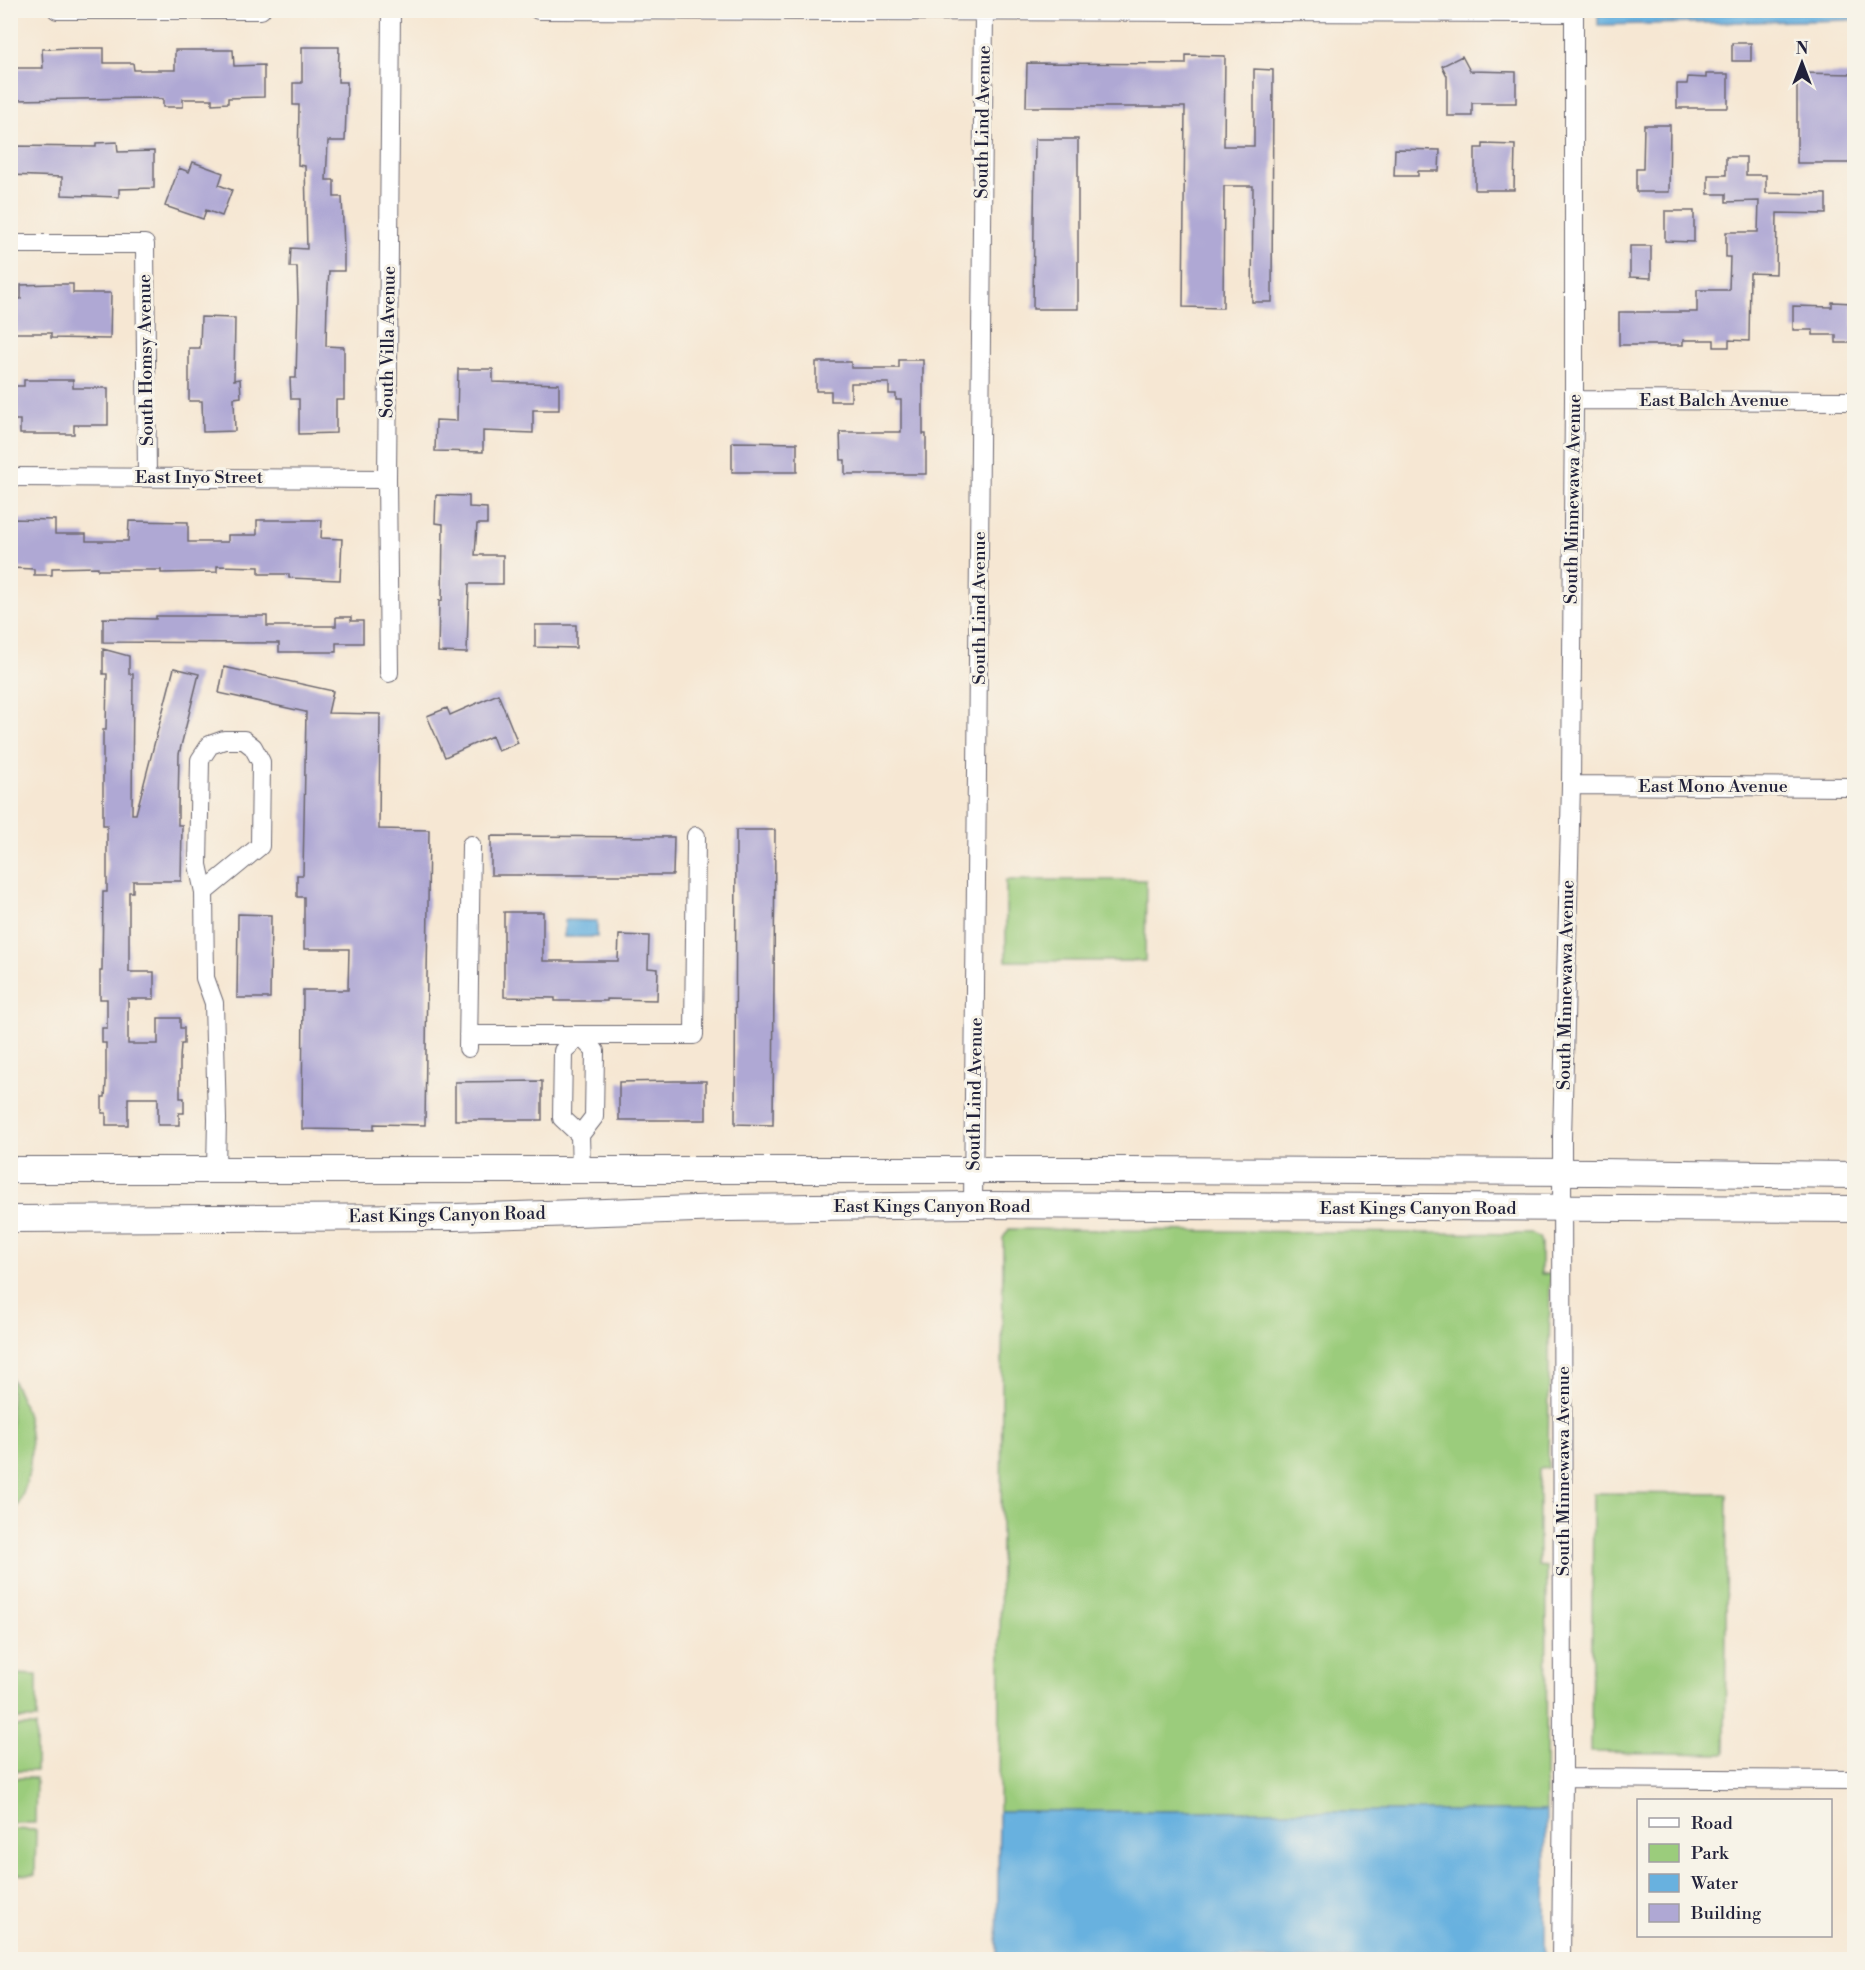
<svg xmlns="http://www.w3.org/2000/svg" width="1865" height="1970" font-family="'Libre Bodoni',serif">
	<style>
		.green { fill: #9bcc7c; stroke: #5e775c; stroke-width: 1.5 }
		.water { fill: #68b1df; stroke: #456a8d; stroke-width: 1.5 }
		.building { fill: #afa8d4 }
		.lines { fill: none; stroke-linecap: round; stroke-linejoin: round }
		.minor-casing { stroke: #6c6770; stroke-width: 20 }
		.secondary-casing { stroke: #6c6770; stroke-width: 28 }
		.minor { stroke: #fff; stroke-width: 18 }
		.secondary { stroke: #fff; stroke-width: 26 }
		.labels { text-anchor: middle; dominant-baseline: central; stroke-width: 6; stroke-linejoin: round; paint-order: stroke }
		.street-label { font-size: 18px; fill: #22223b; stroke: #f7f3e8 }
	</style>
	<rect width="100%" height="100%" fill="#f7f3e8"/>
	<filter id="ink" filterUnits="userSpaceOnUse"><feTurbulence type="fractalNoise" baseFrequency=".0167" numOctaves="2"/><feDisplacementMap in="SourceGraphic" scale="12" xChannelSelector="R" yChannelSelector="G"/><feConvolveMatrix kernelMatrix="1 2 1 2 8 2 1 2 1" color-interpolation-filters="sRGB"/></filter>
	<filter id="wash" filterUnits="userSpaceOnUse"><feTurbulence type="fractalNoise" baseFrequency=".008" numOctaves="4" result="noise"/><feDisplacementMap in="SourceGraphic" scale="24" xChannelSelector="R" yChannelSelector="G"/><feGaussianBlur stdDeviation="1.35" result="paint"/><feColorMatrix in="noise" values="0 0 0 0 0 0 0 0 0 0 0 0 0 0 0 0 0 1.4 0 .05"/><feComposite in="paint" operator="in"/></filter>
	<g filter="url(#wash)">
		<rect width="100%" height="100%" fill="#f6e7d3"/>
		<path class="green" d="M1006,880H1146L1145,961H1006Z
			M1009,1229L1532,1234L1539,1237L1541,1243V1274H1550L1548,1468L1539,1469V1566L1547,1567L1546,1811H999L1003,1238Z
			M11,1378C37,1422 38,1474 11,1518Z
			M1593,1493L1727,1494L1725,1754L1591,1752Z
			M11,1674L37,1675V1719H11Z
			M11,1726H36V1771H11Z
			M11,1778H36L35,1823H11Z
			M11,1829L36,1830L35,1875L11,1874Z"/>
		<path class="water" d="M1854,10V20L1598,25V11Z
			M565,920L597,921V937H564Z
			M999,1811H1546L1545,1959H997Z"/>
		<g id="blocks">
			<path class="building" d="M1732,43H1751V61H1732Z
				M302,47H339L338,82H347L345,141H328L326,180H334V197H342L344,249V271H329L327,301L326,346L344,347V400H336V433L299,434V399H291L290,378H296L298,300L297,267H290L291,248L307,249L305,166L298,165L299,105H293V83H302Z
				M82,48H104V63H133L134,70H175V50H233L234,66L264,65V97L228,98V103L212,104V99H183V107H163V99L145,98L14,100L13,68H43L42,49Z
				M1186,55L1225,56L1224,146H1254V69L1273,70L1272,302H1252L1253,186H1224L1223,308L1183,307L1185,107H1026L1027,63L1186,64Z
				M1462,56L1470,71L1516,72V103H1472V116H1447V76L1442,66Z
				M1797,73L1854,74V163H1797Z
				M1706,74H1728V108H1677V84H1687L1688,77L1706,78Z
				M1644,125H1670L1669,192H1636V169H1643Z
				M1035,139H1078V309H1033Z
				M117,142L118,152L154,151V188L119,189V197L62,195V177L10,175V146L96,147V143Z
				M1483,144L1515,145L1514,190H1475V148H1483Z
				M1395,149L1440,150L1439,171H1418V176H1394Z
				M1726,157H1746V175H1766V193L1826,194V214L1777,213L1776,274L1750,273L1749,341L1729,340V347H1714V340H1683V345H1619V312H1697V290H1729L1730,257H1726V232H1758L1759,201L1726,202V194H1708V175H1726Z
				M193,162L223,173L219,185L232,190L222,216L206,210L203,219L165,206L179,168L189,172Z
				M1665,211H1694V242L1665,241Z
				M1630,246H1651V278L1630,277Z
				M52,284H73V293H111L110,339L51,338V333H10V299H21V285Z
				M1832,302L1853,303V343H1836V335H1813V330H1793V306L1832,307Z
				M201,317L235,318L234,380L240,379L241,397L234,398L235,431L203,432L202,401H189V348H200Z
				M899,360H923V434H926V474H845V460H841L840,432H901V400H896V394H889V383H851V401H831V391H816V362H851V368H899Z
				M458,369H493V382L559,384V410H533V433L483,431V452L435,451L436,420L457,421Z
				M24,380H73V388H108V425H74V434H20V420H10V386H24Z
				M732,442L797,443V472H732Z
				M436,495L469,496V507L487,508V524H477L475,555H503V584H469L467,653L438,652L439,600L442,601L443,524L435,523Z
				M10,519L55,520V534H86V541H128L129,521L188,522V542H228V535H257V520H322L321,538L342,539L340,580L289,578V574H259V567L217,566V572L161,573V570H98V567L52,568V575H34V569L10,568Z
				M156,616H267V626H336V617H351V621H363V643H336V652H279V643L103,642V618L156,619Z
				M535,625H576V648L535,647Z
				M103,649L129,656V674H133L132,814H136L174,668L199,674L179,754L178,809V825H182L181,881H133V892H129V972H154V999H128V1044H158V1018H180V1028H184V1044H181L180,1059V1098H184V1113H179V1125H158V1098H128V1125H106V1113H102V1097H105L106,1082V1043H102V1028H107V999H100V971H102L103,892H107V825H103V730H106L107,674H103Z
				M224,667L333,691L328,713L380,714L379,829L429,830L425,1125L374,1124V1130L302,1129L303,990H348L349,949H304V897H297V875H303L306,712L219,693Z
				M498,694L518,743L498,751L492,736L445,757L427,716L447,708L450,715Z
				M736,830H775L773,1125L735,1124Z
				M491,836L674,837L673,875H491Z
				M504,912H543V961H618L619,935L649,936L648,968L658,969L657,1000L607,999V1001H555V998L504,997Z
				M238,914L271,915L270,998H237Z
				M542,1081V1120H455V1082Z
				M674,1081H706V1120H619V1082Z"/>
		</g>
	</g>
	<g filter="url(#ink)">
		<use href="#blocks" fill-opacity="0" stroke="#6c6770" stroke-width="1.5"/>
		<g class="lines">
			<defs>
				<path id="minor" d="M57,10H261
					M538,10L1574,13
					M10,244H145L147,477
					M1574,400L1854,401
					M10,477L387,479
					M389,673L387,479L391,10
					M1571,785L1854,787
					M204,892L260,846L261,762L253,747L244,740H224L210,745L200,760L198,865L204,892L205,978L214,1003L217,1119L216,1169
					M468,1035H694L696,836
					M468,1048L471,845
					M580,1135L562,1118L563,1051L580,1036L595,1051L594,1117L580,1135L581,1171
					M973,1205L984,10
					M1563,1778L1854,1780
					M1561,1960L1563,1778L1562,1138L1571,785L1574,400V10"/>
				<path id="secondary" d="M10,1170H1127L1597,1172L1854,1175
					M10,1219L454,1217L725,1208L973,1205L1854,1209"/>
			</defs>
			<use href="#minor" class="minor-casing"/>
			<use href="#secondary" class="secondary-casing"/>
			<use href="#minor" class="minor"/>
			<use href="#secondary" class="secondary"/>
		</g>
	</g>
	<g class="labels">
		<g class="street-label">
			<text transform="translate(983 122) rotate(-89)">South Lind Avenue</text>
			<text transform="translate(388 342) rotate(-89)">South Villa Avenue</text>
			<text transform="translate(146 360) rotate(-91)">South Homsy Avenue</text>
			<text x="1714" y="400">East Balch Avenue</text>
			<text x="199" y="477">East Inyo Street</text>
			<text transform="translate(1573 499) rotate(-89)">South Minnewawa Avenue</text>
			<text transform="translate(979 608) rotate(-90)">South Lind Avenue</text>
			<text x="1713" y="786">East Mono Avenue</text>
			<text transform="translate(1566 985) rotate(-89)">South Minnewawa Avenue</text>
			<text transform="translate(975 1094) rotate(-89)">South Lind Avenue</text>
			<text x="932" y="1206">East Kings Canyon Road</text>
			<text x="1418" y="1208">East Kings Canyon Road</text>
			<text transform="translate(447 1215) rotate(-1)">East Kings Canyon Road</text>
			<text transform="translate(1563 1471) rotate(-90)">South Minnewawa Avenue</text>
		</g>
	</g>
	<rect width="1865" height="1970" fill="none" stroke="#f7f3e8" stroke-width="36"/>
	<rect x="1637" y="1799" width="195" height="138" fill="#f7f3e8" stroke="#a29fa3" stroke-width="1.5"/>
	<rect x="1649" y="1818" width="30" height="9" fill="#ffffff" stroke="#a29fa3" stroke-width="1.5"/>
	<text x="1691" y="1829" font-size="18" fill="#22223b">Road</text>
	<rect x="1649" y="1844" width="30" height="18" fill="#9bcc7c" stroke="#a29fa3" stroke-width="1.5"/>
	<text x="1691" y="1859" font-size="18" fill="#22223b">Park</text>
	<rect x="1649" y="1874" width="30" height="18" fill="#68b1df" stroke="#a29fa3" stroke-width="1.5"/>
	<text x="1691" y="1889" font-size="18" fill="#22223b">Water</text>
	<rect x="1649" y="1904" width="30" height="18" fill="#afa8d4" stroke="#a29fa3" stroke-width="1.5"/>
	<text x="1691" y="1919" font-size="18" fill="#22223b">Building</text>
	<g transform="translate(1802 63)" stroke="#f7f3e8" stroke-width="4.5" paint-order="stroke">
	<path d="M0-4.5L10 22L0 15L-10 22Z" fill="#22223b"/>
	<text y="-9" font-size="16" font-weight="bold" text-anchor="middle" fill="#22223b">N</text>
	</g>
</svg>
